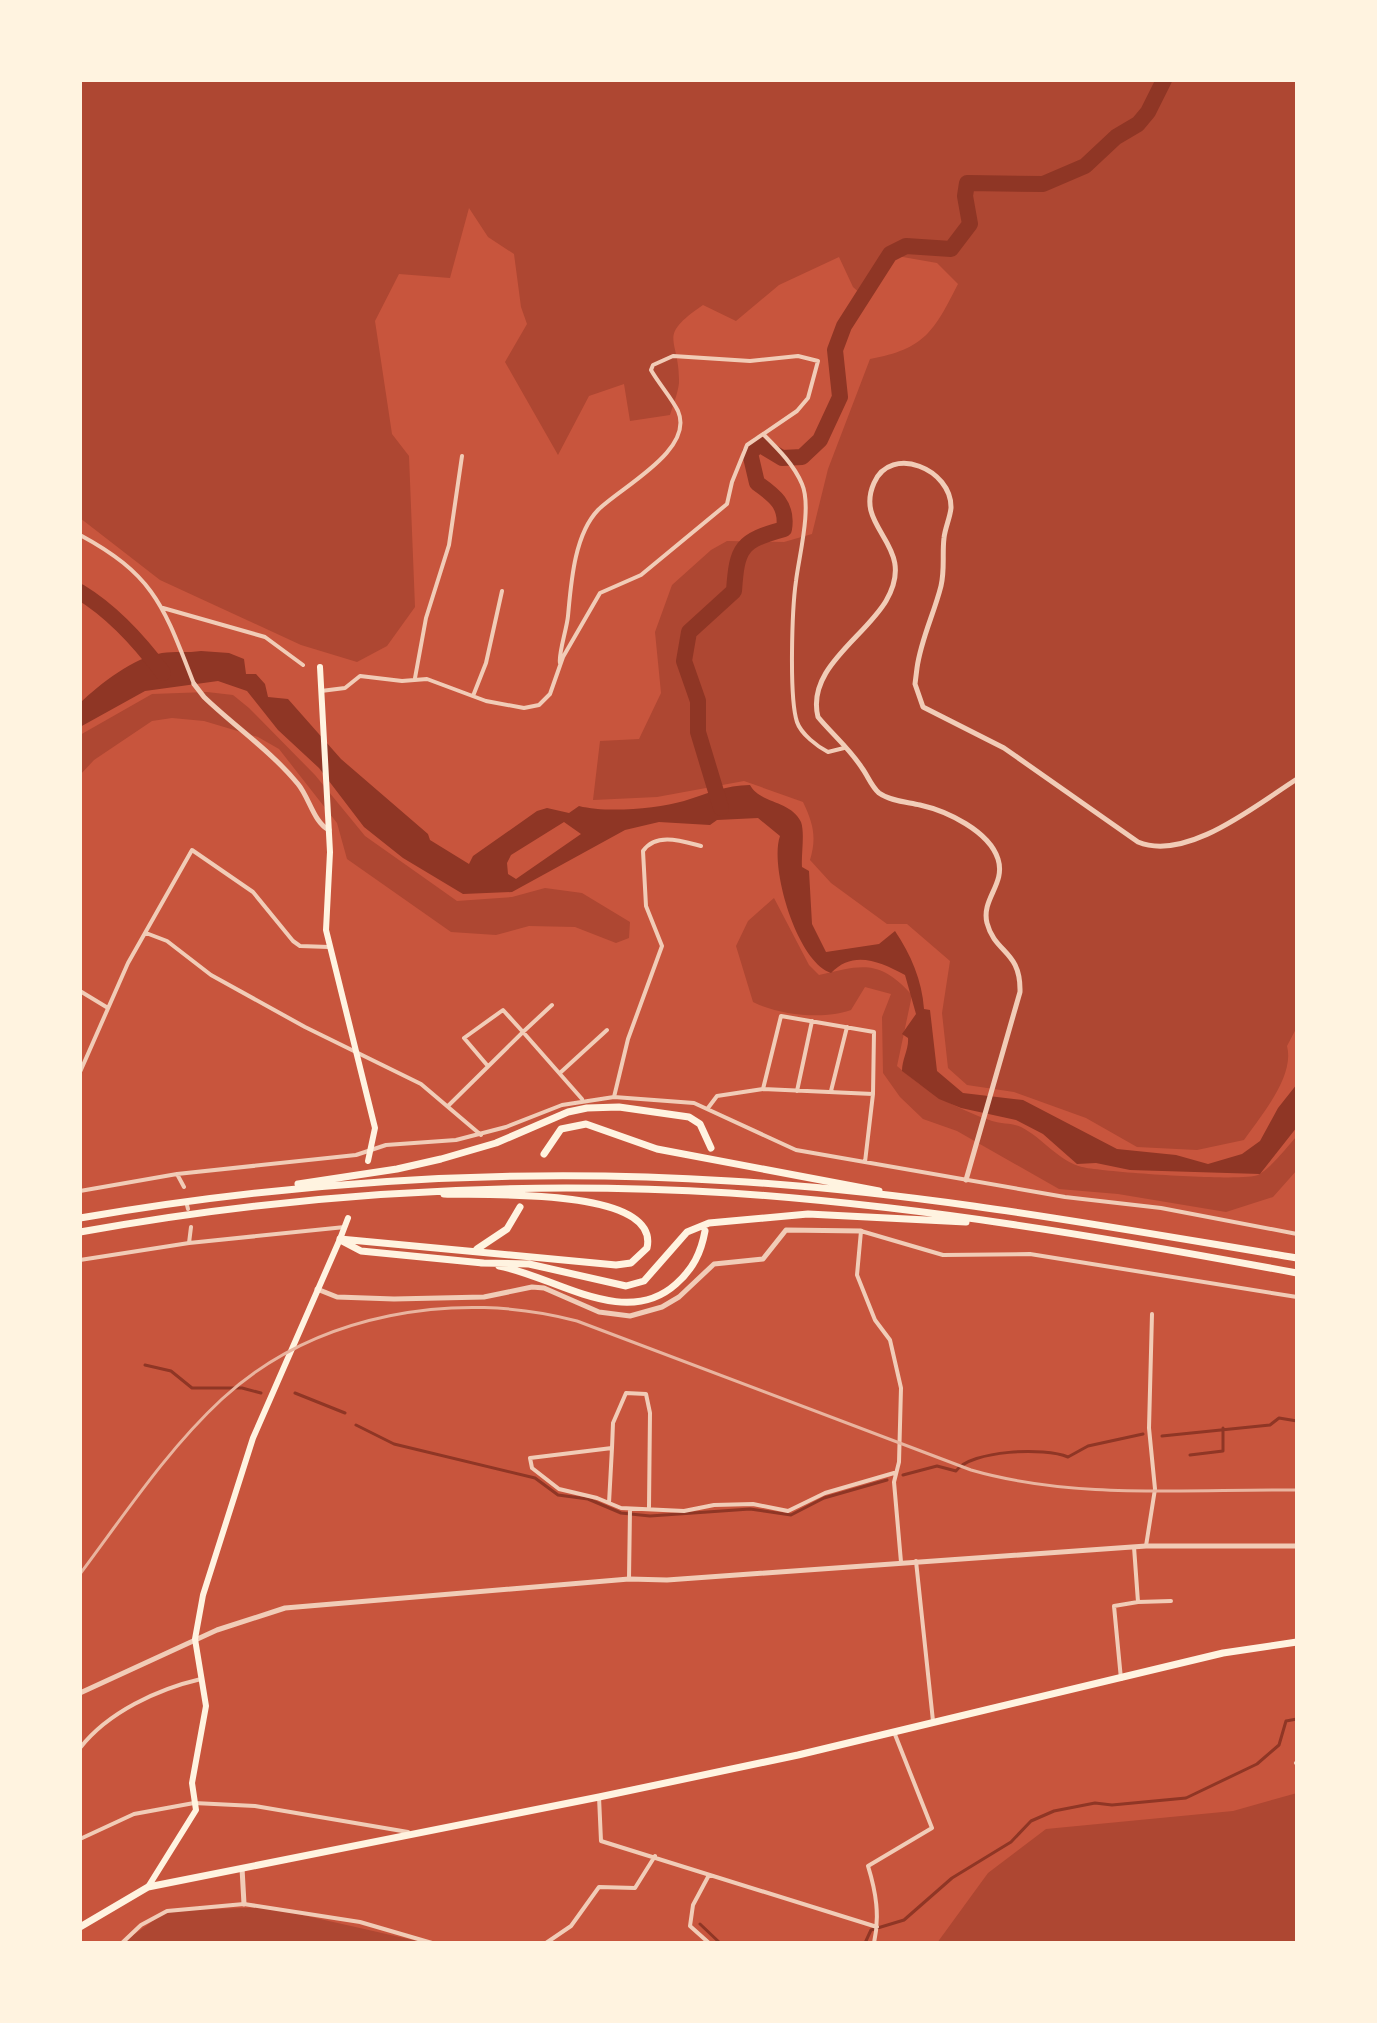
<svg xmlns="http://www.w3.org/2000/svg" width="1377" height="2023" font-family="Manrope,sans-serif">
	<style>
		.green { fill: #ae4732 }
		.water { fill: #8f3625; fill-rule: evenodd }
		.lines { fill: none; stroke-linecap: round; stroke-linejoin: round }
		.stream { stroke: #8f3625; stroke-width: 3 }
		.river { stroke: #8f3625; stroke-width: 16 }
		.minor { stroke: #f1ccb7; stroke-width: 4 }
		.tertiary { stroke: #f1ccb7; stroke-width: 5 }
		.secondary { stroke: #fff3e0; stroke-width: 6 }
		.primary { stroke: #fff3e0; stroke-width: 6 }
		.trunk { stroke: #fff3e0; stroke-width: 7 }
		.motorway { stroke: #fff3e0; stroke-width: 7 }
		.rail { stroke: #e9b49f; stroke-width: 3 }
	</style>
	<rect width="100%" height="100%" fill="#c8553d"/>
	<path class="green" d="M80,80H1297V1027L1287,1046C1295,1076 1261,1116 1244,1140L1197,1150L1137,1147L1086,1118L1014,1092L967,1085L948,1068L942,1013L950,961L907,924H887L831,883L810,860C817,837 813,823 803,802L744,781L657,797L593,800L600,741L639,739L661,693L655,632L672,585L711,550L727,541L784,542L812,534L828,469L870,359C925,349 934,331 958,284L937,263L897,256L862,295L853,287L839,257L779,285L736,321L703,305C655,338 680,337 679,383C678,393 673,405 670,415L630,421L624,384L589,396L558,455L505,362L527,324L521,307L514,254L488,237L469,208L450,278L399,274L375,321L392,434L409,456L415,607L387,646L357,662L301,645L160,580L80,518Z
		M207,692L233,695L249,708L315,775L365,836L457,901L512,897L545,888L582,893L630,922L629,938L616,943L575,927L529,926L496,935L451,932L347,859L337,823L279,749L258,737L204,721L172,718L152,721L94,760L80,775V735L152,694Z
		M774,898L809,965L819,975C863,965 879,959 912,995L897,1066C925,1091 956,1109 992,1121C1001,1124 1013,1123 1021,1127C1043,1138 1058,1161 1082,1167C1102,1172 1244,1182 1258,1175C1272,1167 1286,1148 1297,1136V1170L1273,1197L1226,1212L1118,1194L1059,1189L957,1131L923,1119L900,1097L883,1073L882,1017L891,994L865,987L851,1010C824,1020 779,1015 753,1002L736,946L748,921Z
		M1297,1793V1943H937L988,1873L1046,1829L1233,1811Z
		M267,1907L426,1943H122L167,1911Z"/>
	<path class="water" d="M201,651L229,653L244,659L246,674H256L265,684L268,697L288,699L341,759L428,834L430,840L469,864L473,856L537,811L547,808L569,813L579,806C606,813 656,809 684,801C707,794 726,785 750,785C760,804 791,800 801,822C805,833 801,855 802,867L809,871L812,924L826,952L879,944L895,931C911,955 922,980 924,1009L930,1010L937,1071L963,1093L1023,1100L1117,1149L1176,1155L1208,1164L1242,1154L1260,1141L1278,1108L1297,1084V1127L1260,1174L1130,1170L1096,1163L1077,1164L1043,1134L1016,1120L961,1108L939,1099L902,1071C902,1059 909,1049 908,1038L902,1034L916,1014L905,975C879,961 853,950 831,973C797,962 769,867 780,836L758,818L717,820L710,825L659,822L625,830L512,892L463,894L403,858L364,827L319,768L278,730L247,691L218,681L145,691L80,727V703C101,683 133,658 162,653C174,651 188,653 201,651ZM564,822L581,834L516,879L508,874L507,863L511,855Z"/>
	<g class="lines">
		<path class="stream" d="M145,1365L171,1371L192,1388H242L261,1393
			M295,1393L345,1413
			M356,1425L394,1444L535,1478L558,1495L588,1499L621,1513L650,1516L750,1509L791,1515L824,1498L887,1480
			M1162,1436L1270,1425L1279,1418L1297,1421
			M1190,1455L1223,1451V1428
			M903,1475L937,1466L956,1471C971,1450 1045,1447 1068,1457L1088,1446L1143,1434
			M700,1924L720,1943
			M865,1943L871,1930L904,1920L952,1878L1011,1842L1031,1821L1054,1811L1095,1803L1112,1805L1186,1798L1257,1764L1279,1745L1286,1721L1297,1719"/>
		<path class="river" d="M80,592C113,612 140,642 163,673
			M721,808L698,732V701L684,661L689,632L734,591C737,547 741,541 784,529C788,505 774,495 757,483L750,453L759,444L782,458L802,457L820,440L840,397L835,350L844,326L890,254L906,246L951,249L970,224L965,196L967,183L1043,184L1085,166L1116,137L1138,124L1148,112L1164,80"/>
		<path class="minor" d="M765,436C779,450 794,465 802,484C812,507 799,556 796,581C792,609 789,698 797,722C801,734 818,747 828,752L844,748
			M80,535C156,576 164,608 194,684
			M163,608L265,637L303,665
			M415,678L426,618L449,545L462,456
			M321,691L345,688L360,676L402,681L427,679L486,701L524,708L539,705L550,694L563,657L600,593L641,575L727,504L732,482L747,445L797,411L808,398L818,361L798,356L750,361L673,356L653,365L651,370C659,384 671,397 678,411C695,450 621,487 598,510C574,535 571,584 568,616C567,628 558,655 560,663
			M473,696L486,663L502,591
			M146,933L167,941L211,975L305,1027L421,1084L481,1135
			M80,991L108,1008
			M487,1065L464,1038L503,1010L523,1032L552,1005
			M80,1072L128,963L192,850L253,892L293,941L300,946L329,947
			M561,1072L607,1030
			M763,1089L781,1016L874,1032L873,1094L865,1162
			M797,1091L812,1021
			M831,1091L847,1027
			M614,1097L628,1039L662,946L646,906L643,851C656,832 682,841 701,846
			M449,1105L523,1032L582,1099
			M708,1108L717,1096L763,1089L873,1094
			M177,1174L184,1187
			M80,1191L177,1174L356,1155L386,1145L456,1140L506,1127L562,1105L614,1097L694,1103L796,1150L1065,1197L1161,1208L1297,1234
			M187,1205L188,1209
			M189,1243L191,1227
			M80,1260L189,1243L345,1227
			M609,1503L612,1448
			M649,1507L650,1413L646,1394L626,1393L613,1423L612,1448L530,1458L532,1468L559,1489L597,1498L621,1508L684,1511L714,1505L753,1504L788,1511L825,1493L894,1473
			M1146,1546L1155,1489L1149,1428L1152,1314
			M916,1561L933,1721
			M901,1562L894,1482L899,1462L901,1388L890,1340L875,1320L857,1275L861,1231L943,1255L1030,1254L1297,1297
			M629,1579L630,1509
			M1138,1602L1171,1601
			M1121,1679L1114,1606L1138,1602L1134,1547
			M80,1748C108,1712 158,1689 201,1679
			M1296,1763L1297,1762
			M599,1797L601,1841L877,1927
			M80,1839L134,1814L194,1803L255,1806L408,1832
			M709,1875L693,1905L690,1926L709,1943
			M122,1943L141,1925L167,1911L244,1904L360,1922L432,1943
			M546,1943L571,1926L599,1887L635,1888L655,1856
			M874,1943C880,1916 876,1892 868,1866L932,1828L894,1732"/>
		<path class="tertiary" d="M194,684L204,697C234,726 271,751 298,784C309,797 314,823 329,830
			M966,1180L1020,992C1021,950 995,954 987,923C981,899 1006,884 998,859C989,831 947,811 920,805C907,802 890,801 879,793C871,786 868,776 862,768C850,749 832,734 818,717C806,669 864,638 886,601C919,544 853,530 874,483C891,444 952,469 951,508C950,518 945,528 944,538C942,554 945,569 941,586C934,614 921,639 917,668L915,684L923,707L1004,748L1138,842C1187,862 1256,805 1297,779
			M317,1289L337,1297L394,1299L484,1297L532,1287L544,1288L599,1312L630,1316L662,1307L679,1297L714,1264L763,1259L786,1230L861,1231
			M80,1693L217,1630L285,1608L629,1579L667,1580L1146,1546H1297
			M242,1868L244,1904"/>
		<path class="secondary" d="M320,667L330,852L326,930L375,1128L368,1161
			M340,1239L348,1218"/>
		<path class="primary" d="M148,1887L196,1810L192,1783L206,1706L195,1639L203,1595L253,1438L340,1239"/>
		<path class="trunk" d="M80,1927L148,1887L599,1797L798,1755L1223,1653L1297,1642"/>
		<path class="motorway" d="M544,1154L561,1129L586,1124L657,1149L879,1191
			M298,1184L397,1169L441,1159L496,1143L568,1112L587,1108L619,1107L689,1117L700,1124L711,1148
			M80,1218C295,1181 512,1167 730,1181C921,1192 1109,1227 1297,1258
			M80,1232C295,1193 512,1180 730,1193C921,1206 1109,1238 1297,1273
			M340,1239L616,1265L631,1263L647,1248C661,1186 481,1196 444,1194
			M342,1241L361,1251L483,1263
			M477,1249L507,1229L520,1207
			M481,1263L529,1264L626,1286L644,1281L687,1232L709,1223L808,1214L966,1222
			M499,1266C554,1276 625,1330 676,1284C693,1269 701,1253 705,1231"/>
		<path class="rail" d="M80,1574C125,1514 167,1450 222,1399C315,1313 458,1289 577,1321L971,1470C1075,1500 1189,1489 1297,1490"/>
	</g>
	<rect width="1377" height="2023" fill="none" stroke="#fff3e0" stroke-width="164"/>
</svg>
